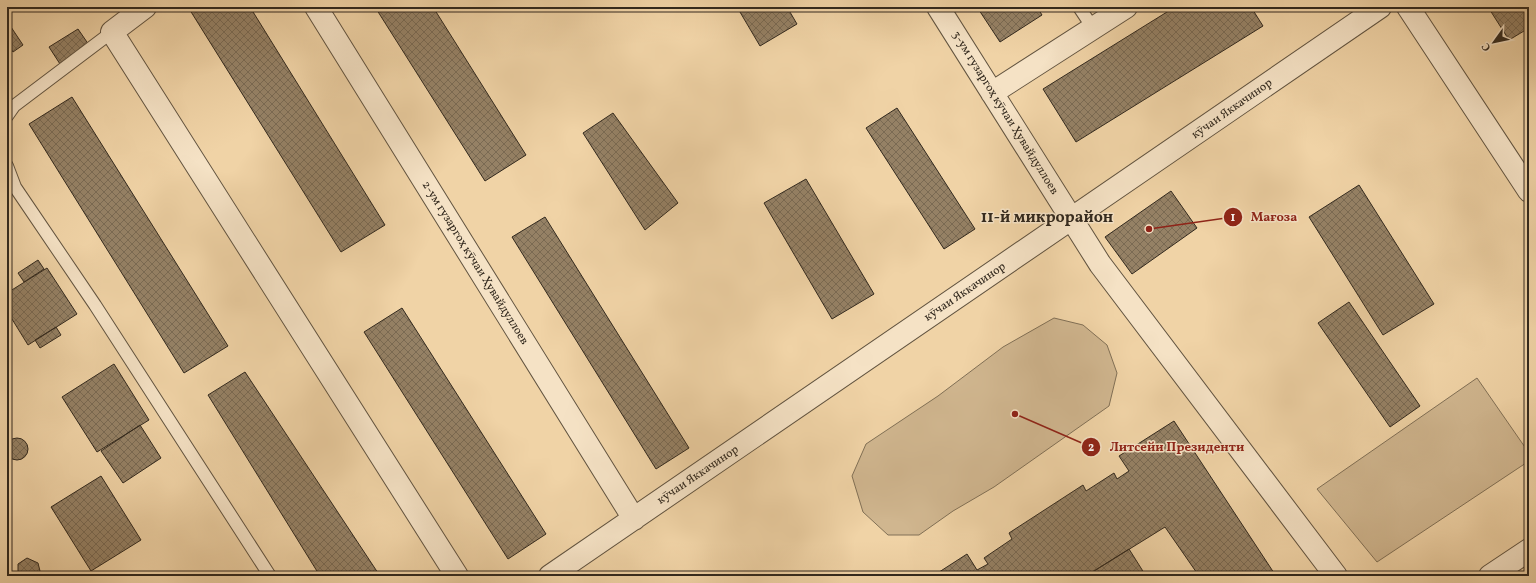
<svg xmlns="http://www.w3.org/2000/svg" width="1536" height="583" font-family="Vollkorn,serif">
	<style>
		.park { fill: #d0b68f; stroke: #817056 }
		.building { fill: url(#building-cross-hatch); stroke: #32291e }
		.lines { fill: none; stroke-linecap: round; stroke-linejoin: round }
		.service-casing { stroke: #625440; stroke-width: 14 }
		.minor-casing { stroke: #625440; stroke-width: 24 }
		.service { stroke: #f5e2c5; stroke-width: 12 }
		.minor { stroke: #f5e2c5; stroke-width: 22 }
		.labels { text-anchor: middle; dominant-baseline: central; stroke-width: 3; stroke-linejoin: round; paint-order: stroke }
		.street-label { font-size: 12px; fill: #32291e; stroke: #f5e2c5 }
		.district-label { font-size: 16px; font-weight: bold; fill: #32291e; stroke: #f5e2c5 }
		.leader { fill: none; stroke: #8f2418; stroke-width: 1.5 }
		.callout-dot { fill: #8f2418; stroke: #f5e2c5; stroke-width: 1.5 }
		.mark-label { font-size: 12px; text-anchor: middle; font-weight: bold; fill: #fff }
		.callout-label { font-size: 13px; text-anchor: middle; font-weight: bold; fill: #8f2418; stroke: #f5e2c5; stroke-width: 3; stroke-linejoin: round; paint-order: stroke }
	</style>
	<defs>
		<pattern id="building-cross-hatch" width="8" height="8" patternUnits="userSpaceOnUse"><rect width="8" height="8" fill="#958165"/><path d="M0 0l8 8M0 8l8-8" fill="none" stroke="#7a6a53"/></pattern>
	</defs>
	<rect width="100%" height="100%" fill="#f0d3a6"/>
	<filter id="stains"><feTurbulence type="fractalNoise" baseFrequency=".005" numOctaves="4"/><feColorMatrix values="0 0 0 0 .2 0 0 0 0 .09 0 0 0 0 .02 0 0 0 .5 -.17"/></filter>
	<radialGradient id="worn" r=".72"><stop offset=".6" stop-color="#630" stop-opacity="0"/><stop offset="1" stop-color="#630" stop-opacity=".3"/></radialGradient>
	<path class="park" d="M1054,318L1083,325L1107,345L1117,373L1109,406L994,487L953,511L919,535H888L863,512L852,476L866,444L938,396L1003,347Z
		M1477,378L1529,453V461L1377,562L1317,489Z"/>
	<path class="building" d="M188,7H250L385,225L341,252Z
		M375,7H433L526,155L485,181Z
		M737,7H787L797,24L760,46Z
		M977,7H1037L1042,15L1000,42Z
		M1175,7H1251L1263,26L1076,142L1043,89Z
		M1488,7H1529V28L1509,40Z
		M7,21L23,45L13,52L7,43Z
		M78,29L89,45L60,64L49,47Z
		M72,97L228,346L184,373L29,124Z
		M897,108L975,229L944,249L866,128Z
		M613,113L678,203L645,230L583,133Z
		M806,179L874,294L832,319L764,203Z
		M1359,185L1434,304L1383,335L1309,217Z
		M1171,191L1197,228L1132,274L1105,237Z
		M545,217L689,448L656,469L512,237Z
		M38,260L44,269L24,282L18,273Z
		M47,268L77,314L28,345L7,311V293Z
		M1349,302L1420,406L1390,427L1318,323Z
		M402,308L546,534L508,559L364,332Z
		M56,327L61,335L40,348L35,340Z
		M114,364L149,420L97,452L62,397Z
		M245,372L380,576H320L208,395Z
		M1174,421L1276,576H1199L1165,527L1086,576H933L967,554L977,570L988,564L984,558L1012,539L1009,533L1083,485L1086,491L1114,473L1117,479L1129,471L1119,456Z
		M140,425L161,458L123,483L101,451Z
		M6 449a11 11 0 1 1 22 0a11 11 0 1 1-22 0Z
		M101,476L141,540L91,571L51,507Z
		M1129,549L1146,576H1086Z
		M27,558L38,563L40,571L38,576L18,575V564Z"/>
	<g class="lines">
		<defs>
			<path id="service" d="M1079,7L1093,28
				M7,116L14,106L112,32
				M7,166L15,187L95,305L270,576"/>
			<path id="minor" d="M145,7L112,32L457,576
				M316,7L634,519
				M938,7L1100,264L1336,576
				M1408,7L1529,191
				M992,93L1126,7
				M550,576L1380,7
				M1490,576L1529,550"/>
		</defs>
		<use href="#service" class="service-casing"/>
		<use href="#minor" class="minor-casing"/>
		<use href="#service" class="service"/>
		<use href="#minor" class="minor"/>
	</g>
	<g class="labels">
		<g class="street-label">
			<text transform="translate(1232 109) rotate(-35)">кӯчаи Яккачинор</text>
			<text transform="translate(1005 113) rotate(58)">3-ум гузаргоҳ кӯчаи Ҳувайдуллоев</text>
			<text transform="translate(475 263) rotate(58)">2-ум гузаргоҳ кӯчаи Ҳувайдуллоев</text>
			<text transform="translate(965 292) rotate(-34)">кӯчаи Яккачинор</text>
			<text transform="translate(698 475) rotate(-34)">кӯчаи Яккачинор</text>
		</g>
		<g class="district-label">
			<text x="1047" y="218">11-й микрорайон</text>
		</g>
	</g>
	<path class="leader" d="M1149 229L1233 217M1015 414L1091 447"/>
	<g class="callout-dot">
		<circle cx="1149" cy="229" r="4"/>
		<circle cx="1015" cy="414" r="4"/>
		<circle cx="1233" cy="217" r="10"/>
		<circle cx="1091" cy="447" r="10"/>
	</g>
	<g class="mark-label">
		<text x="1233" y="221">1</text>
		<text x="1091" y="451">2</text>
	</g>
	<g class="callout-label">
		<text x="1274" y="221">Мағоза</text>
		<text x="1177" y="451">Литсейи Президенти</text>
	</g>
	<rect width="1536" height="583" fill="none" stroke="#f0d3a6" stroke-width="24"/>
	<rect x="8" y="8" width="1520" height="567" fill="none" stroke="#32291e" stroke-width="2"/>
	<rect x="12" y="12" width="1512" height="559" fill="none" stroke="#32291e"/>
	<g transform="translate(1494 42) rotate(237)" stroke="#f5e2c5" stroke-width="3" paint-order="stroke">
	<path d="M0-3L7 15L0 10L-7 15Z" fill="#32291e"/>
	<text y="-6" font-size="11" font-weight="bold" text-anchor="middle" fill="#32291e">С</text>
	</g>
	<rect width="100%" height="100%" filter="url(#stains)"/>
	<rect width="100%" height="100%" fill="url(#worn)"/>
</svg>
